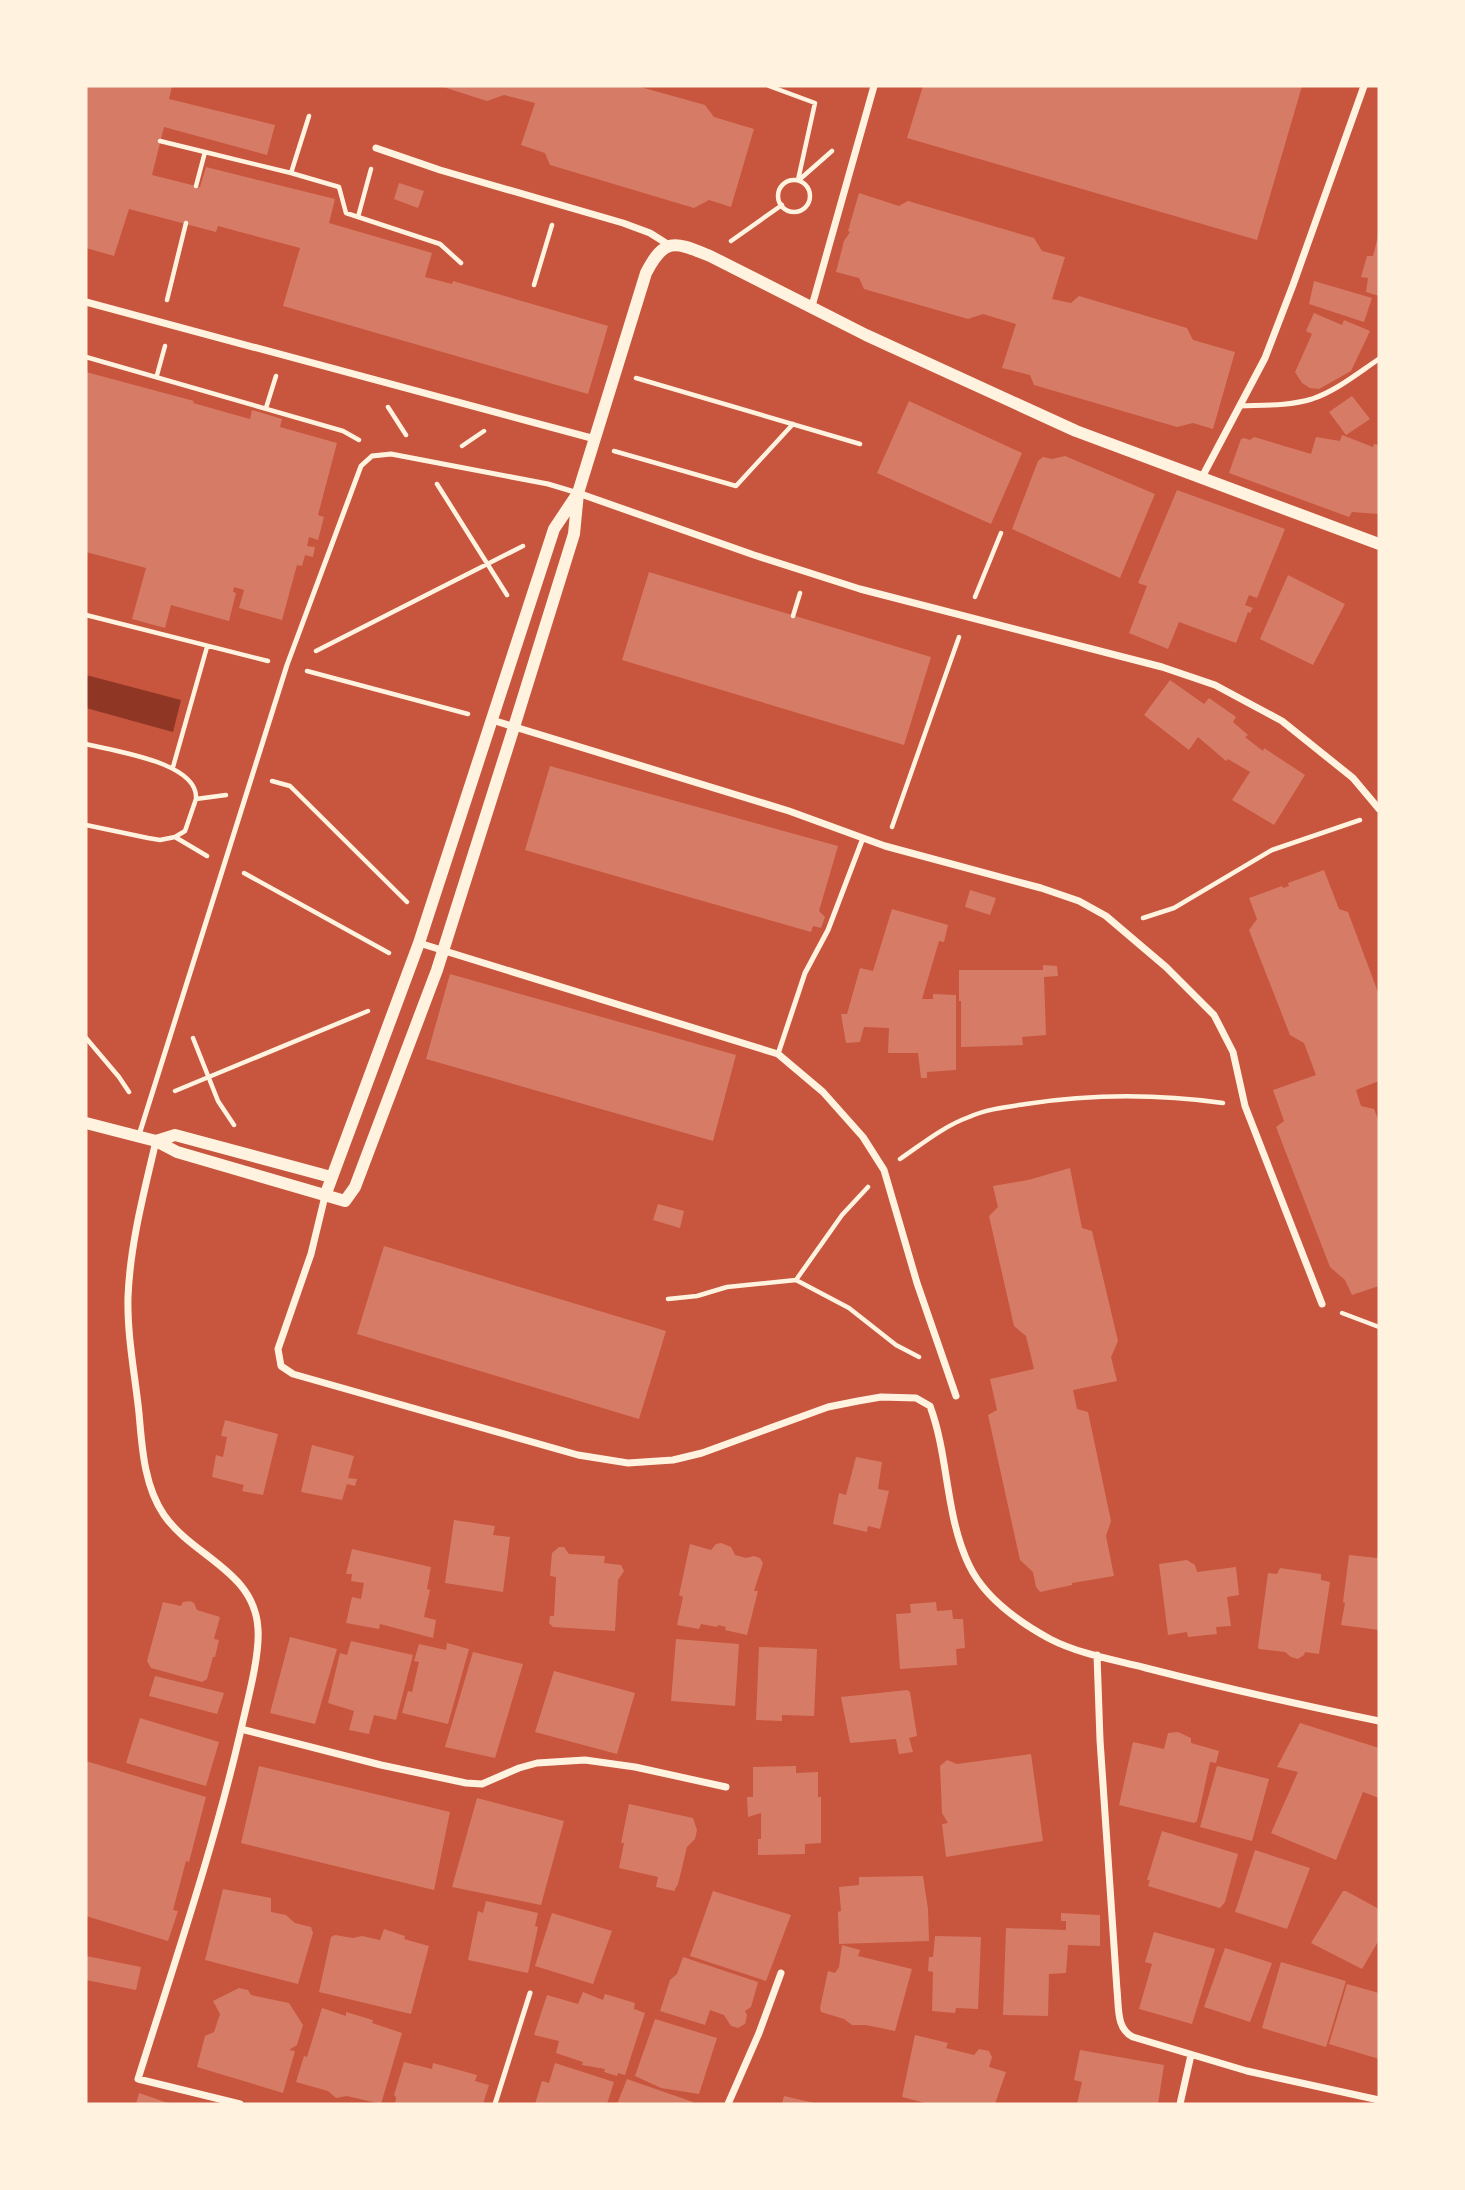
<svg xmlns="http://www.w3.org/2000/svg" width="1465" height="2190" font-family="'Crimson Pro',serif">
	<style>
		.water { fill: #8f3625 }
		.building { fill: #d67c66 }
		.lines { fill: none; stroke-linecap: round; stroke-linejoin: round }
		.path { stroke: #fff3e0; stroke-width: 4.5 }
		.service { stroke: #fff3e0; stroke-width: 5 }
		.minor { stroke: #fff3e0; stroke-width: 7 }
		.tertiary { stroke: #fff3e0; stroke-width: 12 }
	</style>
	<rect width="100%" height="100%" fill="#c8553d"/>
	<path class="water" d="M86,675L181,700L173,732L86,708Z"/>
	<path class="building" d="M86,86H172L169,99L275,125L267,155L164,127L152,175L200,187L206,167L335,199L329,223L432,253L425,277L452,284L453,281L608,326L588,394L283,306L300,248L218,226L216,232L129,209L114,256L86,248Z
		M440,86H637L705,105L714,117L754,129L731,207L709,200L694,208L550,165L545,153L521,145L535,103L504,95L487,101Z
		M923,86H1302L1257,240L907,138Z
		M399,183L424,191L418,208L394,199Z
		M859,193L899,206L908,201L1034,238L1042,251L1065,257L1052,299L1071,303L1079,296L1187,328L1193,340L1235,352L1213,429L1193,423L1177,427L1034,385L1030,375L1002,368L1016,324L983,314L968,319L864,289L859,278L836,272L844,241L850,232L848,231Z
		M1378,236H1379V296L1366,292L1368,278L1361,277L1367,256H1373Z
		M1314,281L1372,298L1364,322L1309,304Z
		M1314,313L1342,325L1344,320L1370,331L1351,371L1319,389L1310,388L1302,383L1295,372L1312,334L1306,331Z
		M86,372L194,401L193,403L250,419L252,410L282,419L280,427L337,443L318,515L324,517L318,540L309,537L307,546L315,547L313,557L305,555L302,566L297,565L282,620L239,608L244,590L234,587L233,592L236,593L229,621L171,605L165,628L132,619L146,568L86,552Z
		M1352,396L1370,419L1346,435L1329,412Z
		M909,401L1022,453L991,524L877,473Z
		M1342,435L1373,447L1374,444L1379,445V514L1352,512L1349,517L1229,473L1241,439L1244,438L1250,440L1254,437L1311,454L1316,437L1340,441Z
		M1065,456L1155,494L1120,578L1012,529L1038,461L1043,457L1052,459Z
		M1177,490L1285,529L1257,598L1249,595L1245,605L1253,608L1250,613L1248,612L1236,643L1179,622L1168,649L1129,633L1147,586L1138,583Z
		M649,572L931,657L904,745L622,660Z
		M1288,575L1345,604L1313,665L1260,639Z
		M1170,680L1204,704L1209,698L1236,717L1233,722L1248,735L1245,737L1263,751L1264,748L1305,775L1274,825L1232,800L1250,772L1228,759L1226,761L1198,737L1189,750L1144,715Z
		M550,766L838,846L819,911L825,917L821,928L813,926L811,932L525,850Z
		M1324,870L1339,909L1348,912L1379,995V1081L1356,1090L1361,1106L1374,1109L1379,1122V1286L1352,1295L1345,1280L1330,1267L1276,1127L1284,1121L1273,1090L1316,1075L1304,1043L1290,1035L1249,930L1257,919L1249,898L1282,886L1283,888L1289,886L1288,883Z
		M970,890L996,898L990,915L965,907Z
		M892,909L948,925L944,942L939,941L922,999H933V994L956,995V1070L927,1072V1078H921L918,1053H888L889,1028L864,1027L860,1042L846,1043L841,1014H847L860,968L873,971Z
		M1043,965L1057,966L1058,976L1044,977L1046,1035L1022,1037L1023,1045L961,1047V1001H959V970H1043Z
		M450,974L736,1055L713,1141L426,1059Z
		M1070,1168L1082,1228L1092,1231L1118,1341L1111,1357L1117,1381L1073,1390L1077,1409L1088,1412L1111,1521L1106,1536L1114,1576L1072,1583V1585L1040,1592L1036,1587L1033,1572L1020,1560L988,1415L997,1410L990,1379L1034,1369L1026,1336L1014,1326L989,1216L998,1207L993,1186L1028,1180Z
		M658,1204L684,1211L680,1228L653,1220Z
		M384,1246L666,1331L639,1419L357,1334Z
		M225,1420L278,1434L263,1495L242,1491L244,1485L212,1477L216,1455L223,1457L227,1437L221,1436Z
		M312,1445L354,1456L348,1478L357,1479L355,1486L347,1484L342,1500L301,1492Z
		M856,1457L882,1462L878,1489L889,1491L880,1529L868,1526L867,1532L833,1524L839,1493L846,1495Z
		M454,1520L495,1526L493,1535L510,1537L503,1592L445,1583Z
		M721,1543L731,1547L735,1555L746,1558L754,1556L760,1558L763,1563L754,1591H758L747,1635L725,1630L726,1627L718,1625L717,1627L701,1624L699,1629L677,1625L683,1597L679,1595L690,1544L711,1550L716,1544Z
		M559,1547H564L569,1554L605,1556L604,1563L621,1565L624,1571L618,1580L615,1631L553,1627L549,1623L550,1616H554L556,1577L550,1576L552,1553Z
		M352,1549L431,1567L427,1589L430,1590L424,1617L436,1620L433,1638L380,1624L379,1629L346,1623L352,1597L361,1599L364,1583L351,1581L352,1574H346Z
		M1378,1553L1379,1630L1341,1625L1345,1603L1343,1602L1349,1555L1377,1558Z
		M1187,1560L1195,1565L1197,1572L1236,1567L1239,1595L1227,1597L1231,1626L1216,1627L1217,1634L1188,1637L1187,1632L1168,1635L1159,1564Z
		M1280,1568L1321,1574V1580L1330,1582L1319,1654L1305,1652L1304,1655L1298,1659L1291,1657L1285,1652L1259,1649L1258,1647L1268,1573L1277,1574Z
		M190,1601L194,1603L197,1610L220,1617L214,1639L219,1640L215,1657H213L207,1679L202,1682L151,1668L147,1661L163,1602L181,1606L183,1602Z
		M936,1602L937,1611L952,1610L953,1619H963L965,1648L956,1649L957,1665L900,1669L896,1614L911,1613L910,1604Z
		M290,1637L337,1649L315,1724L270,1713Z
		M676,1639L739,1644L735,1706L671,1701Z
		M351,1641L413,1655L396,1720L374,1715L369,1734L349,1730L354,1711L328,1703L340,1653L347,1655Z
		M447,1643L469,1649L448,1724L402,1713L408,1691L412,1692L419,1662L414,1661L419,1644L446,1650Z
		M759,1647L817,1649L814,1716L782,1715V1721L756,1720Z
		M473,1652L523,1664L495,1758L445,1747Z
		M554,1671L635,1693L617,1754L535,1732Z
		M155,1676L224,1693L217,1714L149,1696Z
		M907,1690L910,1692L917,1736L909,1738L913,1752L899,1754L896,1739L850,1743L841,1697Z
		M140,1718L219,1742L206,1786L126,1763Z
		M1300,1723L1379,1748V1798L1363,1792L1336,1860L1271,1833L1298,1772L1277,1767Z
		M1178,1732L1191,1738V1743L1219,1751L1216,1763L1210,1762L1197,1821L1194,1823L1119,1805L1133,1742L1164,1749L1168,1733Z
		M1031,1754L1043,1841L946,1857L942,1824L948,1823L942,1813L940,1766L947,1760L957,1764Z
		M86,1761L206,1797L189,1862L186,1861L173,1910L178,1911L168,1941L86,1916Z
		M259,1766L450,1812L434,1890L241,1843Z
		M796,1766V1773L818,1772V1797H821V1843L805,1844V1854L758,1855V1839H761V1813L748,1817L747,1797H753V1767Z
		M1217,1766L1269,1779L1252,1841L1200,1827Z
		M477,1798L564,1821L541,1905L452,1887Z
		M629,1804L693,1818L697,1830L695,1839L687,1847L678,1884L674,1891L656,1887L658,1877L619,1868L624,1843H621Z
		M1162,1831L1238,1854L1225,1902L1220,1908L1148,1886L1150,1880H1147Z
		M1255,1850L1310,1868L1287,1929L1235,1912Z
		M923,1876L928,1909L929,1941L839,1944L838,1912L841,1911L839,1887L859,1885V1877Z
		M223,1889L271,1898V1912L286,1915L295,1923L311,1927L313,1933L298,1984L205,1960Z
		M713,1891L791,1915L766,1981L690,1956Z
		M1343,1891H1346L1379,1909V1940L1362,1969L1311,1943Z
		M486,1901L538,1913L535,1926L538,1927L528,1973L468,1960L478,1911L483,1913Z
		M552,1913L612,1931L593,1984L535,1966Z
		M1061,1913L1100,1915V1946L1068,1945L1066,1973L1049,1974L1048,2016L1003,2015L1006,1928L1066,1930V1921H1061Z
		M384,1929L405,1936L404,1939L429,1946L411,2014L319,1992L331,1937L335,1935L353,1938L362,1936L380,1940Z
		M1154,1932L1215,1949L1192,2024L1139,2009L1152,1964L1145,1962Z
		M935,1936L981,1937L978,2009L956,2008L955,2013L932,2011L933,1972L928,1971L929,1957H933Z
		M842,1945L860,1950L858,1956L912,1969L895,2031L866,2025H852L844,2019L821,2012L820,2008L828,1971L835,1973L839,1967Z
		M1225,1948L1272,1963L1250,2022L1204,2007Z
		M86,1956L141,1967L136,1990L86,1980Z
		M683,1957L758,1982L751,2007L745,2011L747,2015L745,2024L738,2028L731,2026L724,2015L710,2010L705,2025L660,2011L670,1980L677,1974Z
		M1281,1962L1346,1981L1326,2047L1262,2028Z
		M1347,1984L1379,1993V2059L1329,2044Z
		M239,1988L248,1990L251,1995L289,2003L303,2025L297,2045L289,2050L295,2051L283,2093L197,2067L205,2036L214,2032L220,2014L213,2001Z
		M583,1992L603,2000L605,1994L635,2003L634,2009L645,2013L625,2075L618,2073L617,2076L604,2072L605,2069L582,2065L583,2062L556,2053L559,2041L534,2035L547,1995L578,2004Z
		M322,2008L346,2016V2012L373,2020L372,2023L402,2033L381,2104L347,2096L336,2098L328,2091L296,2082L304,2056L307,2057Z
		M655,2019L717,2038L699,2094L661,2088L635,2076Z
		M915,2035L948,2043L946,2048L974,2055L979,2049L989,2051L992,2057L989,2067L1006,2072L995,2104H929L902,2097Z
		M1080,2050L1164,2065L1158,2104H1077L1082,2082L1074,2080Z
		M404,2062L432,2069L433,2063L477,2075L475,2081L489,2085L483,2104H395L396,2097L394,2095Z
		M555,2063L614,2082L607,2104H535L542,2081L549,2083Z
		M627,2079L693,2102V2104H617Z
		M139,2093L171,2104H136Z
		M784,2096L814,2103V2104H782Z"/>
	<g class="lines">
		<path class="path" d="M769,86L815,103L798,180
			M160,141L205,152
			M291,173L339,187L346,213L440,244L461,263
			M799,180L832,151
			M778 196a16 16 0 1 1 32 0a16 16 0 1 1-32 0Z
			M196,186L205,152L291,173L309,116
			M358,217L371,169
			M731,241L782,205
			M534,285L552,225
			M167,300L186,223
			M86,357L343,431L359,440
			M157,375L165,346
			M636,378L860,444
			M388,407L406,435
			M266,408L276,376
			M462,446L484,431
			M614,451L736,486L793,424
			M437,484L507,595
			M975,597L1001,533
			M86,615L268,661
			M793,616L800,593
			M316,651L523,546
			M307,671L468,714
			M86,744C113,751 199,762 196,799L185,831L175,837
			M173,767L207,647
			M272,781L290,786L407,902
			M196,799L226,795
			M86,825L148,838L160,840L175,837L207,856
			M892,827L959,637
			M244,873L389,953
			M1143,918L1174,908L1272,850L1360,820
			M86,1038L119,1077L129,1092
			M193,1038L218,1101L234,1125
			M175,1091L368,1011
			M900,1159C922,1144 944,1126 969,1117C987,1109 1006,1107 1026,1104C1091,1094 1158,1094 1223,1103
			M796,1280L842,1215L868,1187
			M668,1299L697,1296L727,1287L796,1280L849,1308L896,1345L919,1357
			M1342,1313L1379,1327"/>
		<path class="service" d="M1240,406C1263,405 1289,406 1312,399C1336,391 1358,373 1379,359
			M778,1054L805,973L828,930L863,838
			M139,1135L287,665L361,466L372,456L391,454L548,484L578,493
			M495,2104L530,1993"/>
		<path class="minor" d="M376,148L440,170L623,223L650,233L669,245
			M86,302L595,439
			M812,306L874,86
			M1201,479L1265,358L1293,285L1364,86
			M578,493L754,555L860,589L1162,667L1215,685L1282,721L1353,778L1379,809
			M492,720L789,811L885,846L1041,888L1079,901L1106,916L1166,967L1214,1015L1233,1052L1245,1106L1322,1304
			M419,943L778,1054L823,1092L863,1137L884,1170L917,1283L956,1396
			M156,1141C144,1192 130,1245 128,1297C127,1336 135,1375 139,1413C142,1447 144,1486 164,1515C193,1557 255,1571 258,1629C260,1657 246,1706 240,1734C213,1850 174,1964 138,2079L240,2104
			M325,1196L311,1254L278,1349L281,1366L293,1374L578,1455L628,1463L673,1460L702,1453L828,1407L858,1401L881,1397L916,1398L930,1406C949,1457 945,1515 969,1565C984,1597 1019,1622 1050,1639C1079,1654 1115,1660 1146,1668C1224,1688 1301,1705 1379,1721
			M1097,1655L1100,1740L1117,1990C1119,2007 1116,2029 1133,2037L1247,2071L1379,2100
			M241,1729L381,1765L466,1783L482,1784L519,1768L537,1763L585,1760L635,1767L726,1787
			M728,2104L759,2033L781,1973
			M1180,2104L1191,2055"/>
		<path class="tertiary" d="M86,1123L156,1141L177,1152L345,1201L355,1187L437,970L514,727L574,534L578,493L646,273C665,236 675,242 710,256L866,335L1076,431L1379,544
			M156,1141L175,1135L331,1177
			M325,1196L419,943L554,529L576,496"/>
	</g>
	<rect width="1465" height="2190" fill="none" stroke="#fff3e0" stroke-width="175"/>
</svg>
